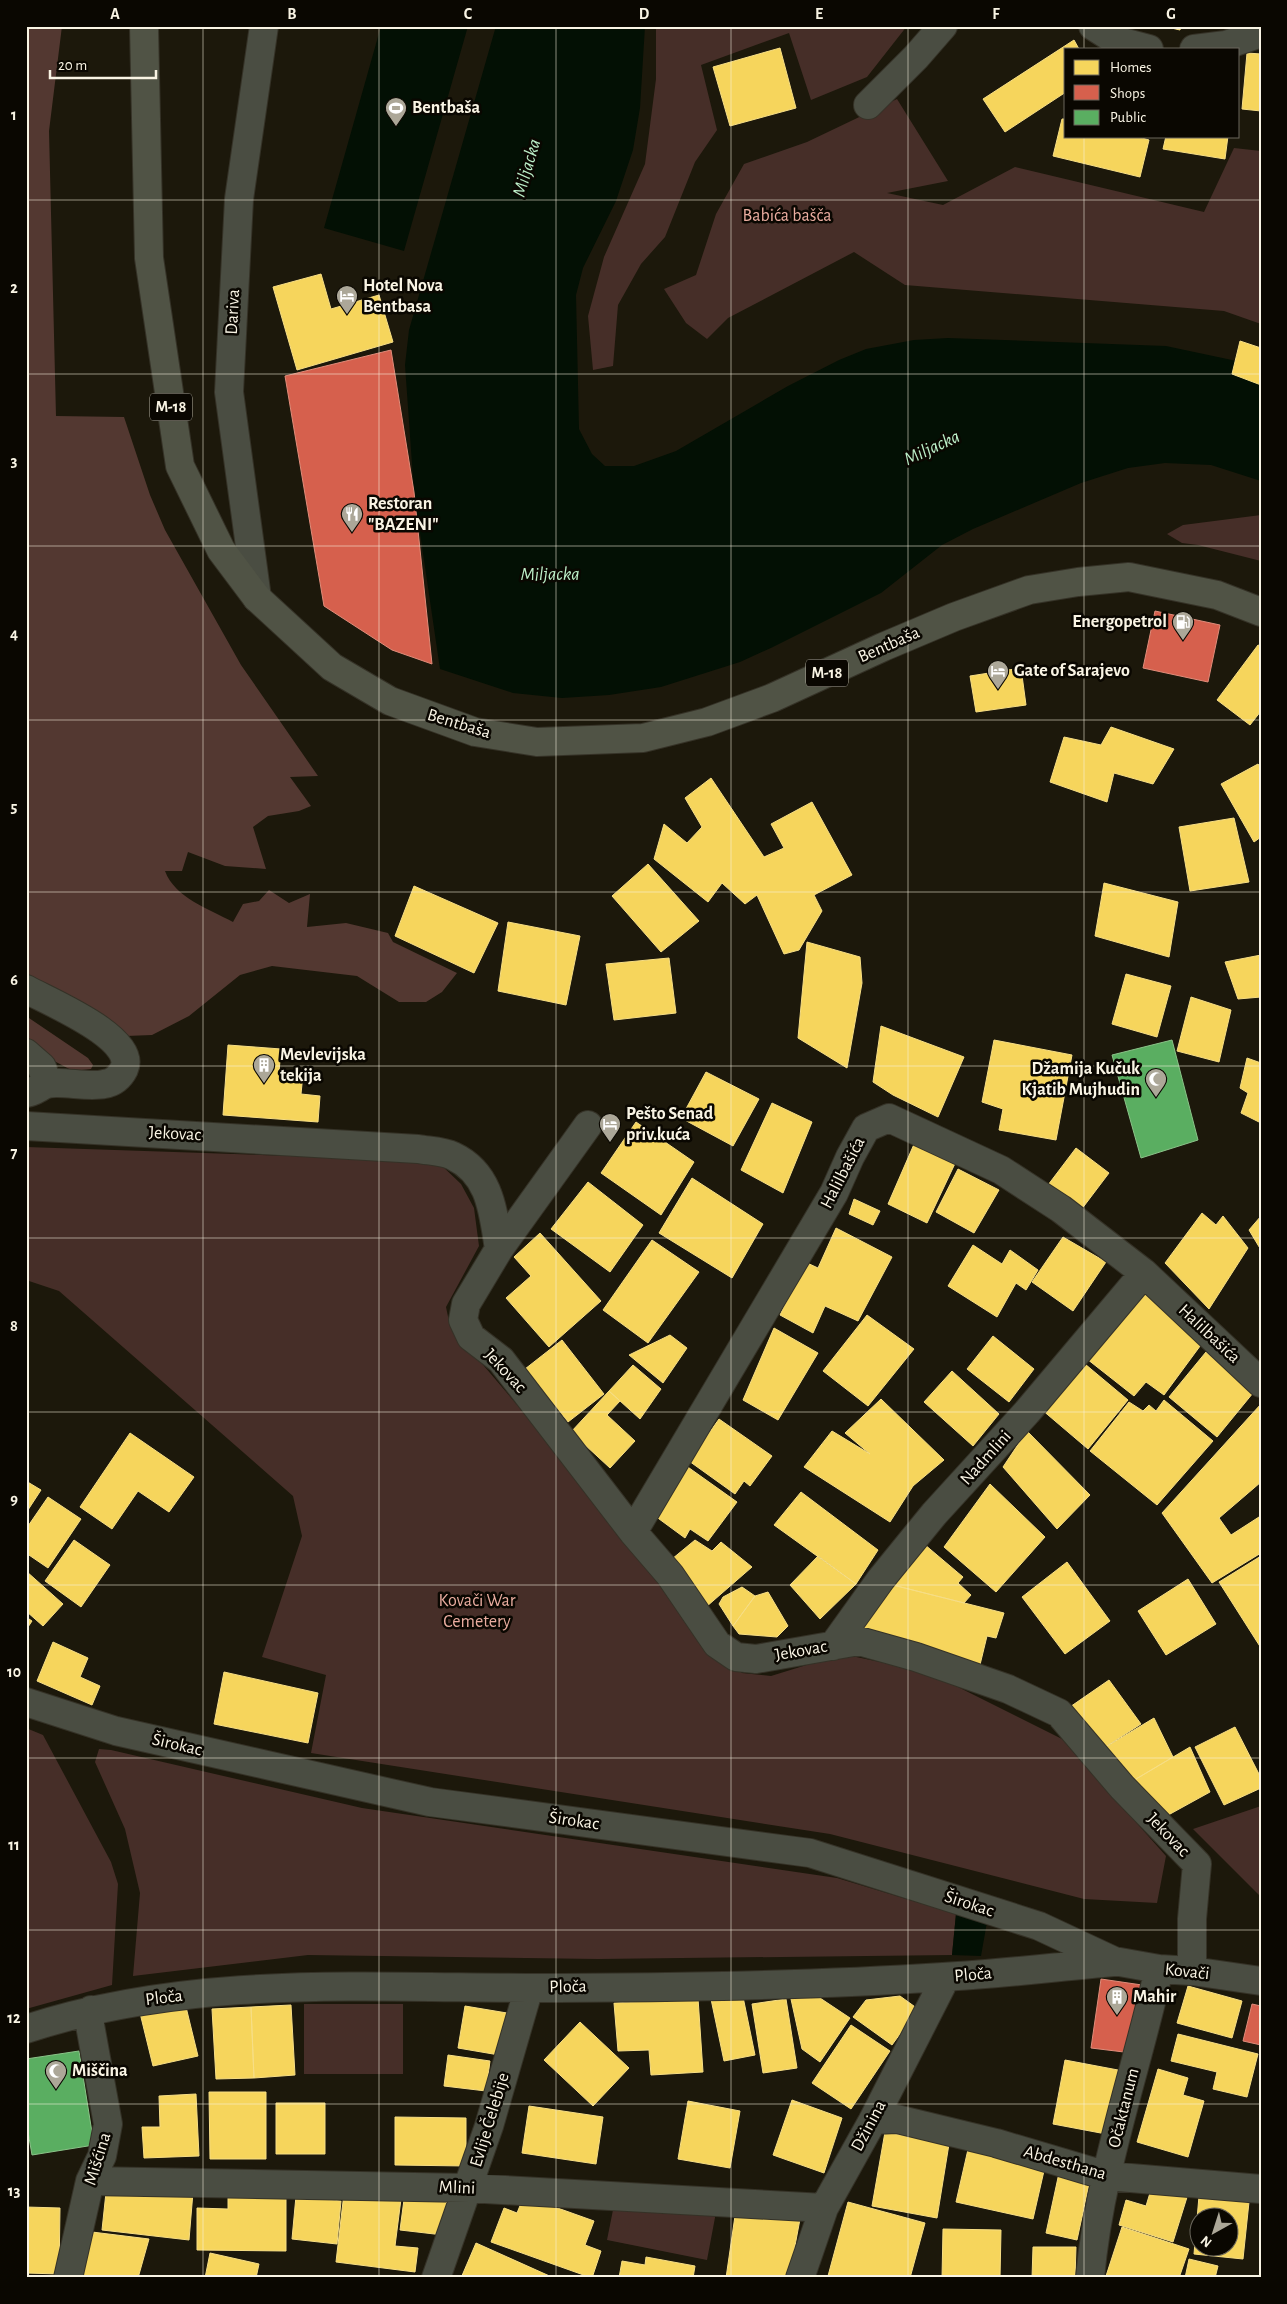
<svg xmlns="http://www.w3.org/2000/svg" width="1287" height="2304" font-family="'Alegreya Sans',sans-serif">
<rect width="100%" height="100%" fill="#1c180b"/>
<path fill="#462e28" d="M656,26H907L867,77L811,100L789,33L701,65L717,130L695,162L665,237L641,264L618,305L613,366L593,370L588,316L604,257L645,164L656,79Z
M897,99L948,181L887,193L943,205L1015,167L1204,212L1234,148L1261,151V324L1224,311L905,285L854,252L728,318L707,339L686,323L664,289L696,275L716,214L744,164L807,142Z
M1261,515V561L1198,545L1182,543L1167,534L1183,525Z
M26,1147L437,1161L461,1184L474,1208L479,1246L446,1307L450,1326L656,1568L718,1655L742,1673L771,1676L842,1654L928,1672L1062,1739L1166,1856L1157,1903L1084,1899L830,1834L311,1753L326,1675L262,1657L302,1536L293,1496L59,1291L26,1280Z
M26,1728L43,1735L111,1862L118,1884L112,1985L26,2009Z
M99,1749L111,1750L362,1808L837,1878L956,1914L952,1955L598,1959L308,1955L133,1976L140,1893L125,1829L95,1762Z
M1261,1806V1897L1193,1829Z
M304,2004H403V2074H304Z
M615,2200L717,2207L707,2260L607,2240Z"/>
<path fill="#533831" d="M26,26H62L49,131L56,416L124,417L150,495L165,530L241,665L318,776L290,777L311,806L299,811L268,816L253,827L266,869L225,866L188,852L182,871H165C175,898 209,909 233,922L243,904L259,901L269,890L289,903L310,894L307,927L346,923L388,933L393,942L457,973L442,992L426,1002H399L357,976L272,966L240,975L189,1016L152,1035L126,1036L26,980Z
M26,1016L88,1058L93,1065L91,1069L73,1071L26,1046Z"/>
<path fill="#031004" d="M381,26H468L404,251L324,228Z
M496,26H645L640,108L633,150L616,201L583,268L576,295L579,429L592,454L605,466H634L676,451L788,386L839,360L866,349L914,340L948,338L1166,346L1232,360L1261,370V481L1211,465L1165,463L1128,468L1081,483L973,529L942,545L881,593L773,647L740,662L661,687L609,695L562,698L513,693L440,669L414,492L405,365L409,330Z
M956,1914L987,1922L981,1956L952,1955Z"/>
<path fill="#f6d55c" stroke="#f7de85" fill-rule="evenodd" d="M1163,26H1181L1180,30Z
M1074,40L1079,49H1066V92L1005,132L983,99Z
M780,48L796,108L730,126L713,67Z
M1247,53L1261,54V111L1242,109Z
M1062,119H1066V136H1135L1149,140L1140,177L1053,156Z
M1166,136H1228L1225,159L1163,149Z
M321,274L331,309L379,295L393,342L297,370L273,287Z
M1240,341L1261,348V385L1232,374Z
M1258,645L1261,646V711L1250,725L1217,700Z
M1021,668L1026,705L976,712L970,676Z
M1111,727L1174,749L1153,784L1114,773L1107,802L1050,782L1064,737L1101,745Z
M1258,764L1261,768V837L1254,842L1221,784Z
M711,778L764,857L784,848L771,824L812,802L852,875L814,895L822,911L799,950L784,954L757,895L745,904L722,883L708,902L654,859L664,824L687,843L702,827L685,798Z
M1234,818L1249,882L1190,891L1179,827Z
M648,864L699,921L661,952L612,896Z
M1104,883L1178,902L1169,957L1095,936Z
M414,886L498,923L474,973L395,936Z
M508,922L580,936L566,1005L498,991Z
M807,942L860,957L862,983L847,1068L798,1038Z
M1261,955V997L1238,999L1225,962Z
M669,958L676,1013L614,1020L606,964Z
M1126,974L1171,986L1157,1037L1112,1024Z
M1191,997L1231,1010L1219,1062L1177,1051Z
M881,1026L964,1057L938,1117L893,1095L873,1082Z
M994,1040L1072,1055L1056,1140L999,1130L1003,1109L982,1102Z
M228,1045L281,1049L279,1072L303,1074L301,1094L320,1096L318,1122L223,1115Z
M1247,1058L1261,1063V1123L1241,1113L1248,1093L1240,1088Z
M706,1072L759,1099L733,1146L681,1118Z
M772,1103L812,1122L783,1193L741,1170Z
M636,1122L694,1162L661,1215L601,1173Z
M918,1135L959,1155L927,1223L888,1204Z
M1076,1148L1109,1173L1081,1210L1048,1185Z
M958,1169L999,1190L974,1233L936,1212Z
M692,1178L763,1224L732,1278L659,1233Z
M588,1182L643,1225L610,1272L551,1229Z
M854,1199L880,1211L873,1225L849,1214Z
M1202,1213L1216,1225L1223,1216L1248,1248L1209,1309L1165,1263Z
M1261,1216V1250L1249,1230Z
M836,1228L892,1257L858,1321L825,1306L813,1333L780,1315L805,1262L818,1268Z
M540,1233L601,1301L549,1347L506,1298L531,1276L514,1257Z
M1063,1237L1106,1262L1073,1311L1032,1282Z
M652,1240L699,1272L648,1343L603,1310Z
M973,1245L1002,1264L1010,1250L1038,1270L1026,1290L1016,1283L997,1317L948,1286Z
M1144,1285L1206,1338L1164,1395L1146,1382L1134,1396L1087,1359Z
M867,1315L914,1349L868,1406L823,1371Z
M774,1328L818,1353L778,1420L743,1400Z
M670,1335L687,1348L663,1383L629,1355Z
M993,1336L1034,1369L1009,1402L967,1369Z
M562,1340L604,1394L568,1422L525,1369Z
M1206,1352L1253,1393L1217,1437L1169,1397Z
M1079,1359L1128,1400L1088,1449L1041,1409Z
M633,1365L661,1389L640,1419L609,1391Z
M952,1371L999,1414L973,1446L924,1402Z
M609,1391L620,1401L607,1415L635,1441L610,1468L571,1432Z
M881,1399L944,1460L913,1486L890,1522L804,1467L832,1431L870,1454L845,1433Z
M1164,1400L1213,1441L1157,1505L1090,1451L1129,1402L1143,1411L1149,1405L1156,1411Z
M1261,1404V1482L1219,1518L1231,1535L1259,1517L1261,1553L1212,1583L1162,1513Z
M719,1419L772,1456L750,1486L744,1481L735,1494L689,1461Z
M1027,1431L1090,1495L1057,1529L1003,1467Z
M130,1433L194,1477L169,1512L138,1491L112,1529L80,1507Z
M685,1465L737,1502L708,1541L690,1529L685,1538L651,1513Z
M26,1481L41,1490L26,1513Z
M990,1484L1045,1537L996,1592L944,1547Z
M801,1492L878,1550L856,1584L774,1525Z
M48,1497L81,1519L48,1568L26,1553V1529Z
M74,1540L110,1565L81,1607L45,1581Z
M695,1540L712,1551L721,1542L752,1567L706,1607L672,1559Z
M924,1544L963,1577L958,1583L971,1595L964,1603L889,1584Z
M818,1556L856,1584L820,1619L790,1585Z
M1261,1556V1648L1219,1582Z
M1067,1562L1110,1621L1065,1654L1022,1597Z
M26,1571L63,1604L43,1626L26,1611Z
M1188,1579L1216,1624L1166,1655L1138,1611Z
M889,1584L1004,1613L996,1638L987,1636L978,1673L860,1629Z
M742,1587L755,1596L733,1626L719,1604L723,1597Z
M768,1592L788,1626L777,1637L739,1634L733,1626L755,1596Z
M26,1617L32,1621L26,1630Z
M53,1642L88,1658L80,1677L100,1686L92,1705L37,1681Z
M224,1672L318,1693L308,1743L214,1724Z
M1109,1680L1141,1724L1099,1751L1067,1709Z
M1154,1718L1173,1757L1126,1785L1099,1751Z
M1235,1727L1261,1778V1788L1224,1805L1195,1747Z
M1190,1747L1210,1792L1161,1819L1131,1782Z
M1188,1986L1242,2001L1232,2038L1177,2023Z
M742,1992L755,2055L724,2061L711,1999Z
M814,1994L850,2018L820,2062L802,2049L791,1999Z
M900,1996L918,2009L892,2045L853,2017L866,2000Z
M698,1998L703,2072L651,2075L649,2050L618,2051L614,2003Z
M786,1999L797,2068L763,2073L752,2004Z
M291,2005L295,2075L254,2078L251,2007Z
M465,2006L507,2013L499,2055L458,2048Z
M186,2007L198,2056L153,2066L140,2013Z
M251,2007L254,2078L216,2079L212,2009Z
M580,2022L629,2068L593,2106L544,2060Z
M851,2025L890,2051L851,2109L812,2083Z
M1178,2034L1258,2054L1247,2097L1213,2089L1217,2072L1171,2061Z
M448,2055L490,2061L486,2091L444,2086Z
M1065,2060L1118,2070L1106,2134L1053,2124Z
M1158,2069L1188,2078L1183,2095L1204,2101L1188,2157L1137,2142Z
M209,2092H266V2159H210Z
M196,2094L199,2156L144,2158L142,2127H160L159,2096Z
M792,2100L842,2118L824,2173L773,2155Z
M688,2101L740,2111L730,2168L678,2159Z
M276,2103H325V2154H276Z
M529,2106L603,2117L596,2164L522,2153Z
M395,2117L466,2118V2166L395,2165Z
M885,2132L949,2144L937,2218L872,2206Z
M969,2145L1046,2162L1033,2219L956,2202Z
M1059,2173L1090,2180L1077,2240L1046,2233Z
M107,2183L193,2192L189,2240L102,2230Z
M1153,2183L1188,2194L1173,2242L1119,2225L1126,2200L1146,2206Z
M228,2192L286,2193V2251L197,2250V2208L228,2209Z
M405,2192L447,2197L443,2235L400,2230Z
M344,2193L401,2199L395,2246L418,2248L415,2272L336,2262Z
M296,2196L341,2201L337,2244L292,2239Z
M524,2196L594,2221L585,2245L601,2251L592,2278L491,2242L504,2208L517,2213Z
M1199,2196L1249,2202L1243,2259L1194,2254ZM1200,2216H1230V2246H1200Z
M848,2202L925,2223L910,2278L828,2276Z
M26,2207L60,2208L59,2274L26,2273Z
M735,2216L800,2219L789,2278H726Z
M1122,2227L1189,2249L1179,2278H1112L1106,2276Z
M943,2229L1001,2230L1000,2278H942Z
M92,2232L149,2239L138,2278H79Z
M476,2243L554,2278H461Z
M1033,2247H1076L1075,2278H1032Z
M210,2253L259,2264L256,2278H205Z
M646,2257L695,2266L693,2278H619L622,2261L645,2265Z
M1189,2259L1218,2266L1215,2278H1185Z"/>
<path fill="#d6604d" stroke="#e08c7a" d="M391,350L414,492L432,664L392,650L324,606L285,376Z
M1155,611L1220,625L1208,682L1143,668Z
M1101,1979L1142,1985L1132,2053L1091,2048Z
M1252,2004L1261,2006V2045L1243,2041Z"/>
<path fill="#5aae61" stroke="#8ac388" d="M1172,1040L1198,1140L1141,1158L1112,1055Z
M79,2051L94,2145L32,2155L26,2120V2059Z"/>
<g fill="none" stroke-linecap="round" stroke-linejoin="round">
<g stroke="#353227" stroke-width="30">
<path id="minor" d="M1093,26L1115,40L1149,49
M1194,49L1226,45L1261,33
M868,105L916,57L943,26
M257,598L229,392L239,199L264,26
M26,989C47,1001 138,1038 124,1069C120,1077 113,1083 104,1084C89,1088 60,1080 47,1084C39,1087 35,1092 26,1093
M26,1053L42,1067L47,1084
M588,1125L499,1249L466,1304L463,1320L471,1337L501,1360L633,1532L670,1575L717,1644L736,1657L756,1659L859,1641L916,1657L1008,1689L1059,1713L1122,1787L1197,1864L1192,1919V1971
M26,1126L418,1149C429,1151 443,1151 453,1156C491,1174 493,1212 499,1249
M633,1532L834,1193L850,1157L866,1128L889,1118L1001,1170L1061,1209L1144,1273L1261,1383
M833,1646L881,1579L934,1514L1027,1412L1144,1273
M26,1702L116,1731L430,1802L810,1853L1039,1926L1114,1961L1159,1969L1192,1971L1261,1981
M26,2029C187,1976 359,1987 527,1988C665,1988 805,1986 943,1977C1000,1974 1056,1967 1113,1962
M873,2120L897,2119L996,2143L1107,2176L1261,2189
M90,2181L468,2188L824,2208
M68,2278L90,2181L102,2156L108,2124L90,2025L91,2010
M436,2278L489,2126L526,1998V1988
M800,2278L824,2208L873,2120L946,1977
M1090,2278C1099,2173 1136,2072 1159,1969"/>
</g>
<g stroke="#353227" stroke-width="30">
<path id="major" d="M144,26L149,258L180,466L221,550L257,598L332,667L390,701L475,732L537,742L643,738L707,722L772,698L883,647L954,617L1029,590L1078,582L1129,577L1217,595L1261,612"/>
</g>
<use href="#minor" stroke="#4a4d42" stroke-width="28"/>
<use href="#major" stroke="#505345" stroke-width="28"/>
</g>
<path fill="none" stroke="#f9f4e4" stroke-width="1" stroke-opacity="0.55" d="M203,26V2278M379,26V2278M556,26V2278M731,26V2278M908,26V2278M1084,26V49M1084,136V2278M26,200H1261M26,374H1261M26,546H1261M26,720H1261M26,892H1261M26,1066H1261M26,1238H1261M26,1412H1261M26,1585H1261M26,1758H1261M26,1930H1261M26,2104H1261"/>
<defs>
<g id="stadium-pin" transform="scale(1.125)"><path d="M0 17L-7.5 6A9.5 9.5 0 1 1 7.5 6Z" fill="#aca798" stroke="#0a0701"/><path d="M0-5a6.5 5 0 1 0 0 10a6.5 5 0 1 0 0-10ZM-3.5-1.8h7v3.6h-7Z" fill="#fff"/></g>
<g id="hotel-pin" transform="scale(1.125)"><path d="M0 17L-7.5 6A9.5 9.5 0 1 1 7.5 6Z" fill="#aca798" stroke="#0a0701"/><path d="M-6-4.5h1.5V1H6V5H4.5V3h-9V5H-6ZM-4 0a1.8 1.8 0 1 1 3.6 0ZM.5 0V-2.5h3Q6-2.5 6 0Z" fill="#fff"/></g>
<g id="restaurant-pin" transform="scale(1.125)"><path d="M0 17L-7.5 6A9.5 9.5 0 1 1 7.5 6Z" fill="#aca798" stroke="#0a0701"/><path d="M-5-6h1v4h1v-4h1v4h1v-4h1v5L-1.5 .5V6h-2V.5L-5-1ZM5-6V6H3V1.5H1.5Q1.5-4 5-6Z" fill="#fff"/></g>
<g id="fuel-pin" transform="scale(1.125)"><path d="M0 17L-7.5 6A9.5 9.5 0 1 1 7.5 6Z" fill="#aca798" stroke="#0a0701"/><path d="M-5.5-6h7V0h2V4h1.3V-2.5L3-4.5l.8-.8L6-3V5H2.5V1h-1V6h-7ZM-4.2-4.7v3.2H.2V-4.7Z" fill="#fff"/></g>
<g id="building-pin" transform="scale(1.125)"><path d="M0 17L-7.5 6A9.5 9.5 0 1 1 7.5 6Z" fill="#aca798" stroke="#0a0701"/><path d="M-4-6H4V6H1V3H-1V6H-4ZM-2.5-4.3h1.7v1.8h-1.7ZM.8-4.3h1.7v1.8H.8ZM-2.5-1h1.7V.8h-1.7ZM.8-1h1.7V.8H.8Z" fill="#fff"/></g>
<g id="mosque-pin" transform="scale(1.125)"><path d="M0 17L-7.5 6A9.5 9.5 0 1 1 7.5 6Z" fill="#aca798" stroke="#0a0701"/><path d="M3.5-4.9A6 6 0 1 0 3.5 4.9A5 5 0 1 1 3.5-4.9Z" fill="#fff"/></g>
</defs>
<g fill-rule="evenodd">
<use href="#stadium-pin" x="396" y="108"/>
<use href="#hotel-pin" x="347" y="296"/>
<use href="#restaurant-pin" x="352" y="514"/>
<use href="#fuel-pin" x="1183" y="622"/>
<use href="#hotel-pin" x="998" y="671"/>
<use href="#building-pin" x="264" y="1065"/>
<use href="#mosque-pin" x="1156" y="1079"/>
<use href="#hotel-pin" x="610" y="1124"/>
<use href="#building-pin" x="1117" y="1997"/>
<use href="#mosque-pin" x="56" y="2071"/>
</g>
<g text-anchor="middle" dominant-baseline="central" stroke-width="5" stroke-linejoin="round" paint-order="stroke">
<g fill="#0a0701" stroke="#b1ada0" stroke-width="1">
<rect x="150" y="393.5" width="42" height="27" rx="4"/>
<rect x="806" y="659.5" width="42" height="27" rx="4"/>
</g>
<g font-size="16" font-weight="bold" fill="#f9f4e4">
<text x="171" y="407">M-18</text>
<text x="827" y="673">M-18</text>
</g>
<g font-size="18" font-weight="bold" fill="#f9f4e4" stroke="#0a0701" text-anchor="start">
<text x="412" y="108">Bentbaša</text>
<text x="363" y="286">Hotel Nova<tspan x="363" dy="21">Bentbasa</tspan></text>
<text x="368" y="504">Restoran<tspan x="368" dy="21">"BAZENI"</tspan></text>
<text x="1167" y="622" text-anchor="end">Energopetrol</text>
<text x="1014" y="671">Gate of Sarajevo</text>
<text x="280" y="1055">Mevlevijska<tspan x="280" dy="21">tekija</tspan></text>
<text x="1140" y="1069" text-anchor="end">Džamija Kučuk<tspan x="1140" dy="21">Kjatib Mujhudin</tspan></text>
<text x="626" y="1114">Pešto Senad<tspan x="626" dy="21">priv.kuća</tspan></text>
<text x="1133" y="1997">Mahir</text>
<text x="72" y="2071">Miščina</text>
</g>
<g font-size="18" fill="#eaada0" stroke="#0a0701">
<text x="787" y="216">Babića bašča</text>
<text x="477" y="1601">Kovači War<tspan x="477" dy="21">Cemetery</tspan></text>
</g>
<g font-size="18" fill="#f9f4e4" stroke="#0a0701">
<text transform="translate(233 312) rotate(-87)">Dariva</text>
<text transform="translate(889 645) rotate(-24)">Bentbaša</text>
<text transform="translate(459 724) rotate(17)">Bentbaša</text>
<text transform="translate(175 1134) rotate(3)">Jekovac</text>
<text transform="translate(843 1173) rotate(-63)">Halilbašića</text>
<text transform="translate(1209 1334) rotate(43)">Halilbašića</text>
<text transform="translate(505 1371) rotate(47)">Jekovac</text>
<text transform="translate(986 1458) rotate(-48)">Nadmlini</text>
<text transform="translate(801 1651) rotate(-10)">Jekovac</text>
<text transform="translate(177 1745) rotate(13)">Širokac</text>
<text transform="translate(574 1821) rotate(8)">Širokac</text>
<text transform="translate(1168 1835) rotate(46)">Jekovac</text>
<text transform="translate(969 1904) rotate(18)">Širokac</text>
<text transform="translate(1187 1972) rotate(6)">Kovači</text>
<text transform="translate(973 1975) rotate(-5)">Ploča</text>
<text transform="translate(568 1987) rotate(-1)">Ploča</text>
<text transform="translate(164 1998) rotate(-7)">Ploča</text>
<text transform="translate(1124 2108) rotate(-76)">Očaktanum</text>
<text transform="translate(490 2120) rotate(-73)">Evlije Čelebije</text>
<text transform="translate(869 2126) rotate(-62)">Džinina</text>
<text transform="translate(98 2159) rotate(-73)">Mišćina</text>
<text transform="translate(1065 2163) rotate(16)">Abdesthana</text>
<text transform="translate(457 2188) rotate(2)">Mlini</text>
</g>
<g font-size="19" font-style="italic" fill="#bdf0c9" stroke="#0a0701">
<text transform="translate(527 168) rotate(-74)">Miljacka</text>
<text transform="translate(932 448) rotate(-25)">Miljacka</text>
<text x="550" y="574">Miljacka</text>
</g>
</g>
<rect width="1287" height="2304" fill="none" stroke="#0a0701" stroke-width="55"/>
<rect x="1064" y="48" width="175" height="90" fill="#0a0701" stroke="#6a665c"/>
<rect x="1074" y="60" width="25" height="15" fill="#f6d55c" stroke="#6a665c"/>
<text x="1110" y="72" font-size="15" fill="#f9f4e4">Homes</text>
<rect x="1074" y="85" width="25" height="15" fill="#d6604d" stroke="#6a665c"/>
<text x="1110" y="98" font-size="15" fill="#f9f4e4">Shops</text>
<rect x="1074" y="110" width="25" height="15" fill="#5aae61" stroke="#6a665c"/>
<text x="1110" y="122" font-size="15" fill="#f9f4e4">Public</text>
<g transform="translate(1214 2232) rotate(219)"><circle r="24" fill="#0a0701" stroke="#6a665c"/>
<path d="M0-4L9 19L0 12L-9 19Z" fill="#aca798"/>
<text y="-8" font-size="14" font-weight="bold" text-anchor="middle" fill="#f9f4e4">N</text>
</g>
<path d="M50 70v8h106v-8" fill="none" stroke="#f9f4e4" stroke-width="2.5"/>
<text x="58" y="70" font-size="15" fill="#f9f4e4" stroke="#0a0701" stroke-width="4" paint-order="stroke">20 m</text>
<rect x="28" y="28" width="1232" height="2248" fill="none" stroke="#f9f4e4" stroke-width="2"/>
<g font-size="16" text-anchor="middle" font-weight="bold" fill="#f9f4e4">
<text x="115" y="19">A</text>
<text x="292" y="19">B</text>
<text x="468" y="19">C</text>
<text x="644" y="19">D</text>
<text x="819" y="19">E</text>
<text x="996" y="19">F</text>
<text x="1171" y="19">G</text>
<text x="14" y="120">1</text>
<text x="14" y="293">2</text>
<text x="14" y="466">3</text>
<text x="14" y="639">4</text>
<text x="14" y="812">5</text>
<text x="14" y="985">6</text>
<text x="14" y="1158">7</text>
<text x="14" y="1331">8</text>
<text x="14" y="1504">9</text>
<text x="14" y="1677">10</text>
<text x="14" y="1850">11</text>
<text x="14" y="2023">12</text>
<text x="14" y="2196">13</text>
</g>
</svg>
